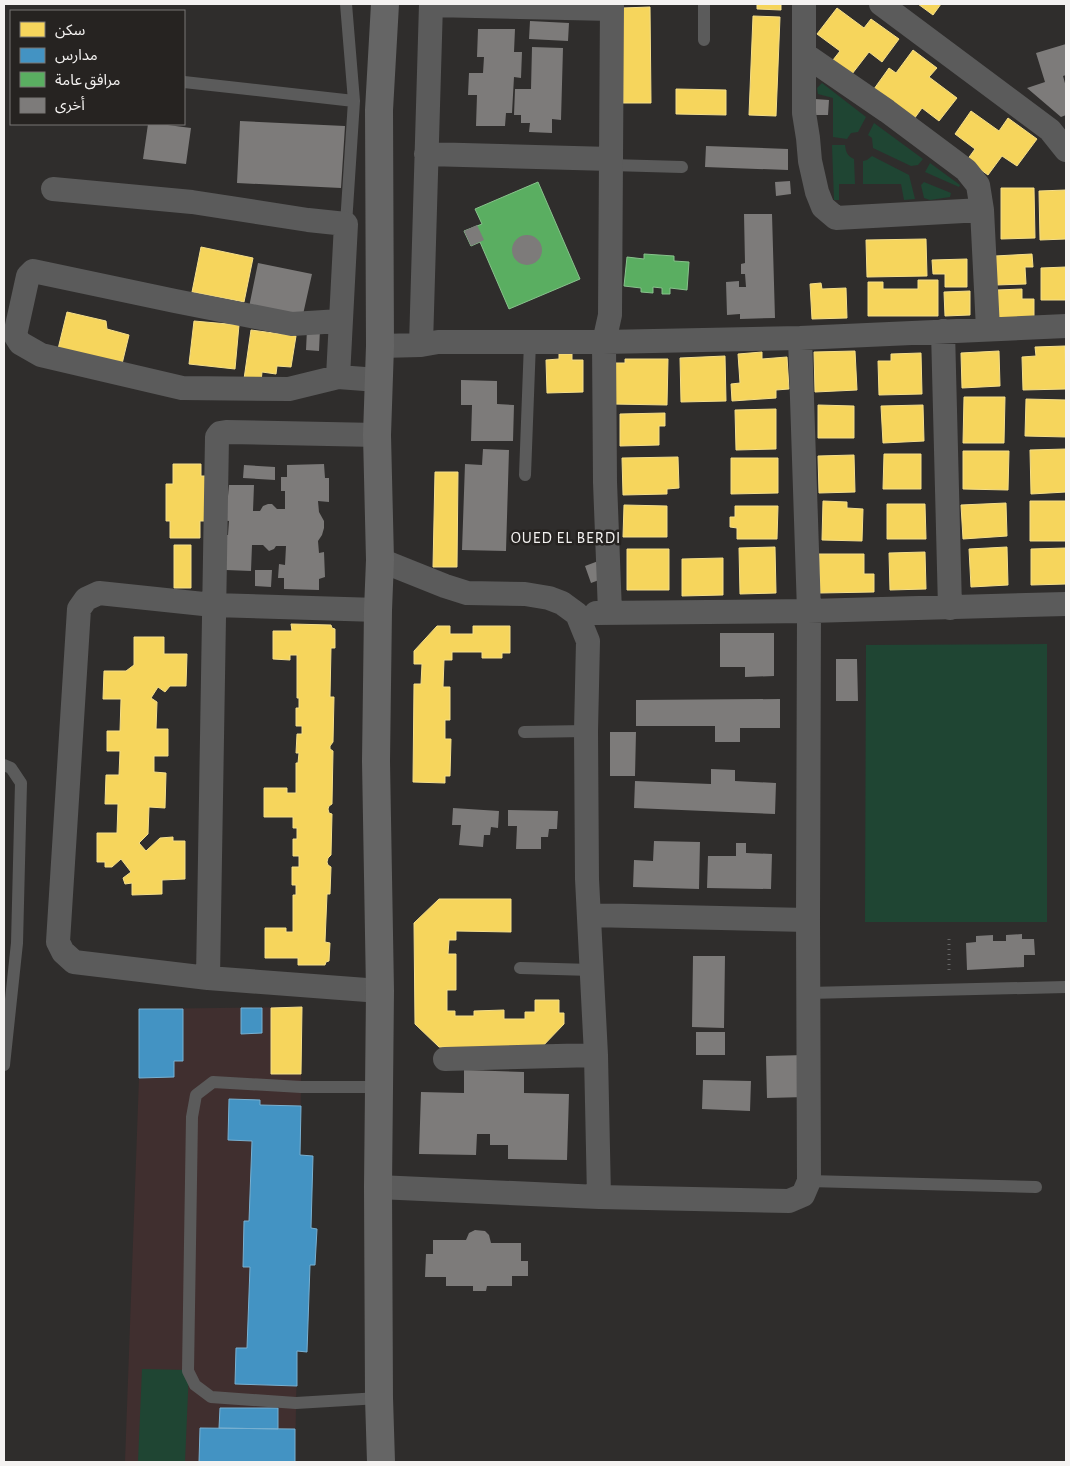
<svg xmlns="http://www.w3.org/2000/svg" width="1070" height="1466" font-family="'Alegreya Sans','Noto Sans Arabic',sans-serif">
<rect width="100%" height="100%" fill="#2f2d2c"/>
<path fill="#402f2f" d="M302,1007L300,1155L313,1156L311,1228L317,1229L315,1265H310L307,1352H297L295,1462H125L139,1078V1009Z"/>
<path fill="#1f4533" d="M822,83L866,117L858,132L851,133L847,139L833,137V98L818,94L817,88Z
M874,123L923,159L918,165L911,166L873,148L872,138L868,135Z
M832,145H845C846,152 847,156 854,159L855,184H839V200H834Z
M872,156L909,175L915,199L904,200L901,184H863V161L867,160Z
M930,163L960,185L959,187L925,172Z
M924,182L951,193L950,197L930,200L924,198L921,185Z
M1047,644V922H865L866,645Z
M142,1369L189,1370L185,1462H138Z"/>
<path fill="#f6d55c" stroke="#f5de89" d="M757,4H781V10L757,9Z
M918,4H941L933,15Z
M650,7L651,103H623L622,8Z
M837,8L864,28L871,19L899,39L882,62L869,52L852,74L833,60L840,51L817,34Z
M753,16L780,17L776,116L749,115Z
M913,50L937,68L929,77L957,98L939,121L922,108L914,119L874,89L889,68L896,73Z
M676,89L726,90V115L676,114Z
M971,111L999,131L1008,118L1037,139L1017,166L1002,156L988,175L967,160L975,149L955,134Z
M1001,188H1034L1035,238L1001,239Z
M1066,190V239L1040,240L1039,191Z
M926,239L927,276L867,277L866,240Z
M201,247L253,258L244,302L192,292Z
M1032,254L1033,267H1025L1026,284L996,285L995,256Z
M967,259V287H945V274H933L932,260Z
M1066,267V300H1041V268Z
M918,280H938V316H868V282H883V289H918Z
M821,283L822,289L846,288L847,318L812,319L810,284Z
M1022,289V299H1034V317L997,318V290Z
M970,291V315L945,316L944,292Z
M67,312L106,321L107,329L129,335L122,364L58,349Z
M194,321L239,325L235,369L189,364Z
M251,330L296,336L291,367L277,366L276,374L262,372L261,382L244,379Z
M1065,346L1066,389L1023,390L1022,357L1036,356L1035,347Z
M855,351L857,390L815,392L814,352Z
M999,351L1000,386L962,388L961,353Z
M762,352V359L787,357L789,389L776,390V398L732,401L731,384L740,383L738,354Z
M921,353L922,394L879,395L878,361H891V354Z
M559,354H572V360H583V392L547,393L546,360L559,359Z
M725,356L726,401L681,402L680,358Z
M625,359H668L667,405L612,404L613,363H625Z
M964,397H1005L1004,443H963Z
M1026,399L1066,400V437L1025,436Z
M818,405L854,406V438H818Z
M923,405L924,441L883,443L881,406Z
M776,409V449L736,450L735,410Z
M665,413V426H659V445L620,446V414Z
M1066,449V492L1031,494L1030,450Z
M963,451H1009L1008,490L963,489Z
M884,454H921V489H883Z
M854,455L855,492L819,493L818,456Z
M678,457L679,488L667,489V494L623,495L622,458Z
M731,458H778V493L731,494Z
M173,464H201V476H208L207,521H200V538H170V521H166V484H173Z
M435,472H458L457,567H433Z
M823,501L847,502V508L863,509L862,541L822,540Z
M1030,501H1066V541H1030Z
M1006,503L1007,536L963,539L961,505Z
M887,504H925L926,539H887Z
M624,505L667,506V537H623Z
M735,506H778L777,539H737V528L730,527V517H735Z
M174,545H191V588H174Z
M775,547L776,593L740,594L739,548Z
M1007,547L1008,585L971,587L969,549Z
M1066,548V584L1031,585V549Z
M627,549H669V590H627Z
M925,552L926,589L890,590L889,553Z
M819,554H864V574H874V592L820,593Z
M723,558V595L682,596V559Z
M291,624L331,625L332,628L335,629V648H331L330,697H334L333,742L330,746V749L333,751L332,804L329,806L328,809L329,813L332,814L331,855L328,858L327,862L328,865L331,867L330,894H327L325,942L330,943L329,961L326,962L325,965H298V958H265V928H286V932H293V895H296V885H292V867H299V856H293V839H297V828H293V817H264V788H287V793H296V763H298L299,753H296L297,734H302V726H296V708H299V698H297V655H290V660L273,659V631H292Z
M437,626H450V634H473V626H510V653H502V658H482V652H452V660H444L443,687H450V720H445V739H451L450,776H445V783L413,782L414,684H421L422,664H414V651Z
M134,637H164V654H187L186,686H170L165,692L158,687L151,698L157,702L156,729H168V756H154V772L166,773L165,808L149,807L148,834L139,843L146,851L160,838L173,837V841H185V879L162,880V894L132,895V883L125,884L123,878L131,872L121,859L112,867H105V862H97V833H117L118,804H105L106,775H119L120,751H107V731H120L121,699H103L104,671H126L134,665Z
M439,899H511V932L456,931V940H449L448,954H456V990H447V1011H455V1016H474V1011L504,1010V1019H525V1012H535V1000H559V1013H564V1024L539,1050L439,1047L415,1024L414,923Z
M302,1007L301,1074H271V1008Z"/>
<path fill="#4393c3" stroke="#78b0d1" d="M241,1008H262V1033L241,1034Z
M139,1009H183V1061H174V1077L139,1078Z
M229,1099L260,1100V1105L301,1106L300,1155L313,1156L311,1228L317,1229L315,1265H310L307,1352L297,1351V1386L235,1384L236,1348H247L250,1267H243L244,1221H249L252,1141L228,1140Z
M220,1408H278V1429L219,1428Z
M200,1428L295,1429V1462H199Z"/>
<path fill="#5aae61" stroke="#88c28c" d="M538,182L580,279L509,309L480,242L471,246L464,231L482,224L475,209Z
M644,254L674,256V261L689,262L687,290L670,288V294H662V288L653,287V293L641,292V288L624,286L627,257L644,259Z"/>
<path fill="#7d7b7a" d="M530,21L569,23L568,41L529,39Z
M478,29H515L514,52H522L521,78L514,77L512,113H506L505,126H476L477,95H468L469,73H483L484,57H477Z
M1066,44V75L1063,76L1066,87V115L1061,117L1027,88L1045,82L1036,53Z
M532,47L563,48L561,120L552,119V133L529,132L530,123H521V115H514L515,89H531Z
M815,99L829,100L828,115H813Z
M240,121L345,126L341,188L237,183Z
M148,124H160L191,128L186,164L143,159Z
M706,146L788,149V170L705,167Z
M790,181L791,194L776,196L775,182Z
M744,214H772L775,318L740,319V314L727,315L726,282L739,281V287H746L745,274H741V264L745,263Z
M477,225L484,240L471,246L464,231Z
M512 250a15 15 0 1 1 30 0a15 15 0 1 1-30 0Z
M258,263L312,274L302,319L249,307Z
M307,329H320L319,351L306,350Z
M461,380L497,381V404L514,405L513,441H471L472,405H461Z
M483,449L509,450L506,551L462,550L465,464L482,465Z
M324,464L325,478H329V502L318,501L319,512L324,521V528L322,535L318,541L319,553L324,552L325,577L319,579V590L284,589V578H278L279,564L285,565L286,546H276L274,549L269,551L263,545H252L251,571L226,570L220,535H228L229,521L220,520L221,496H228L229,485H254L253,511H260L263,506L268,504H272L277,509H285V491H281V477H287V465Z
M244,465L275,467V480L243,478Z
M601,560L607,577L591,583L585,566Z
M255,570H272L271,587L255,586Z
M720,633H774V676L745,677V667H720Z
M836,659H857L858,701H836Z
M780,699V728H740V742H715V726H636V700Z
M610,732H636L635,776H610Z
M711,769L735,770V781L776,783L775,814L634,808L635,781L711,784Z
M453,808L499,811L498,828L491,827L490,835H484L483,847L459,845L461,825H452Z
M508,810L558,811L557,829H549L548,837H541V849H516L517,826H508Z
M654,841L700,842L699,889L633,887L634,860L653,861Z
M736,843H746V853L772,854L771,889L707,888L708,856H736Z
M1022,934V939H1034L1035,955H1024V967L967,970L966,943L976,942V936L993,935V941H1006V935Z
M693,956H725L724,1028L692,1027Z
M696,1032H725V1055H696Z
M805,1055L806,1097L767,1098L766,1056Z
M464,1070L524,1072V1093L569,1094L567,1160L508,1159V1145H490V1134H477L476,1155L419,1154L421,1092L464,1093Z
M703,1080L751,1081L750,1111L702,1109Z
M475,1230L485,1231L489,1235L491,1243H521V1261H528V1276H512V1286H487L486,1291H473V1286H446V1277H425L426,1254H433V1240H466L469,1233Z"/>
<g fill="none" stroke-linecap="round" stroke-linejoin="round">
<path stroke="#656565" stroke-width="3" stroke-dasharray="1 4" stroke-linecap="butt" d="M949,939V974"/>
<path stroke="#5b5b5b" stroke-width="12" d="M704,40V4
M184,82L354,101
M611,165L682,167
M346,224L354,101L346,4
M525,475L530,342
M524,732L586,731
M4,765L11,768L21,783L17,943L4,1065
M520,968L592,970
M808,993L1066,987
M809,1181L1036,1187
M379,1398L296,1403L211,1397L195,1385L188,1371L192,1117L196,1095L213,1082L301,1087H380"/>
<path stroke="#5b5b5b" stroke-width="24" d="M804,4V54L887,111L966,170L978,185L982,210L988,329
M881,4L1050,130L1066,150
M431,5L612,9
M804,54V113L808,138L810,161L817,192L823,207L836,218L982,210
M426,154L611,159
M53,189L192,202L308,220L346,224L338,377L378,380
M943,331L950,608
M421,345L431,4
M380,346L421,345L438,342H604L800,338L1066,326
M338,377L289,389L182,388L41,355L20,343L15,335L28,276L33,271L175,301L292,324L340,321
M377,435L226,432L220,433L217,437L208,978L380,991
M380,560L445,586L467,593L525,594L549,598L562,603L577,614L588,641L586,731L587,879L596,1055L599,1197
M610,612L605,482L604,342L610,315L612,4
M596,613L809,611L1066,604
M589,915L808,920
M208,978L74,962L63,952L58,942L79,609L86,599L99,593L213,605L378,610
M445,1059L596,1055
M378,1187L599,1197L789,1201L803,1195L809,1181L808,920L809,611L800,338"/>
<path stroke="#656565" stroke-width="28" d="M381,1462L379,1398L378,1187L380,991L376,761L378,610L380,560L377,435L380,346L379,110L385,4"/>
</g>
<g text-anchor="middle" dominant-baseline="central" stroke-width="5" stroke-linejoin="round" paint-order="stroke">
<g font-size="16" letter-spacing="1" fill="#f4f2f1" stroke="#262321">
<text x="566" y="538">OUED EL BERDI</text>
</g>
</g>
<rect width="1070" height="1466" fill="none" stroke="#f4f2f1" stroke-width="10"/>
<rect x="10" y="10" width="175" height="115" fill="#262321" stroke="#787674"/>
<rect x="20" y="22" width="25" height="15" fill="#f6d55c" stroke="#787674"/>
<text x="55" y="35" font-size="15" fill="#f4f2f1">سكن</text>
<rect x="20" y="48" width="25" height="15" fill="#4393c3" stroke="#787674"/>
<text x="55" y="60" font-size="15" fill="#f4f2f1">مدارس</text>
<rect x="20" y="72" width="25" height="15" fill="#5aae61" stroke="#787674"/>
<text x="55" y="85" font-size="15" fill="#f4f2f1">مرافق عامة</text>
<rect x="20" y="98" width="25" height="15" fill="#7d7b7a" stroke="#787674"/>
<text x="55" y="110" font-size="15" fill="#f4f2f1">أخرى</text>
</svg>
